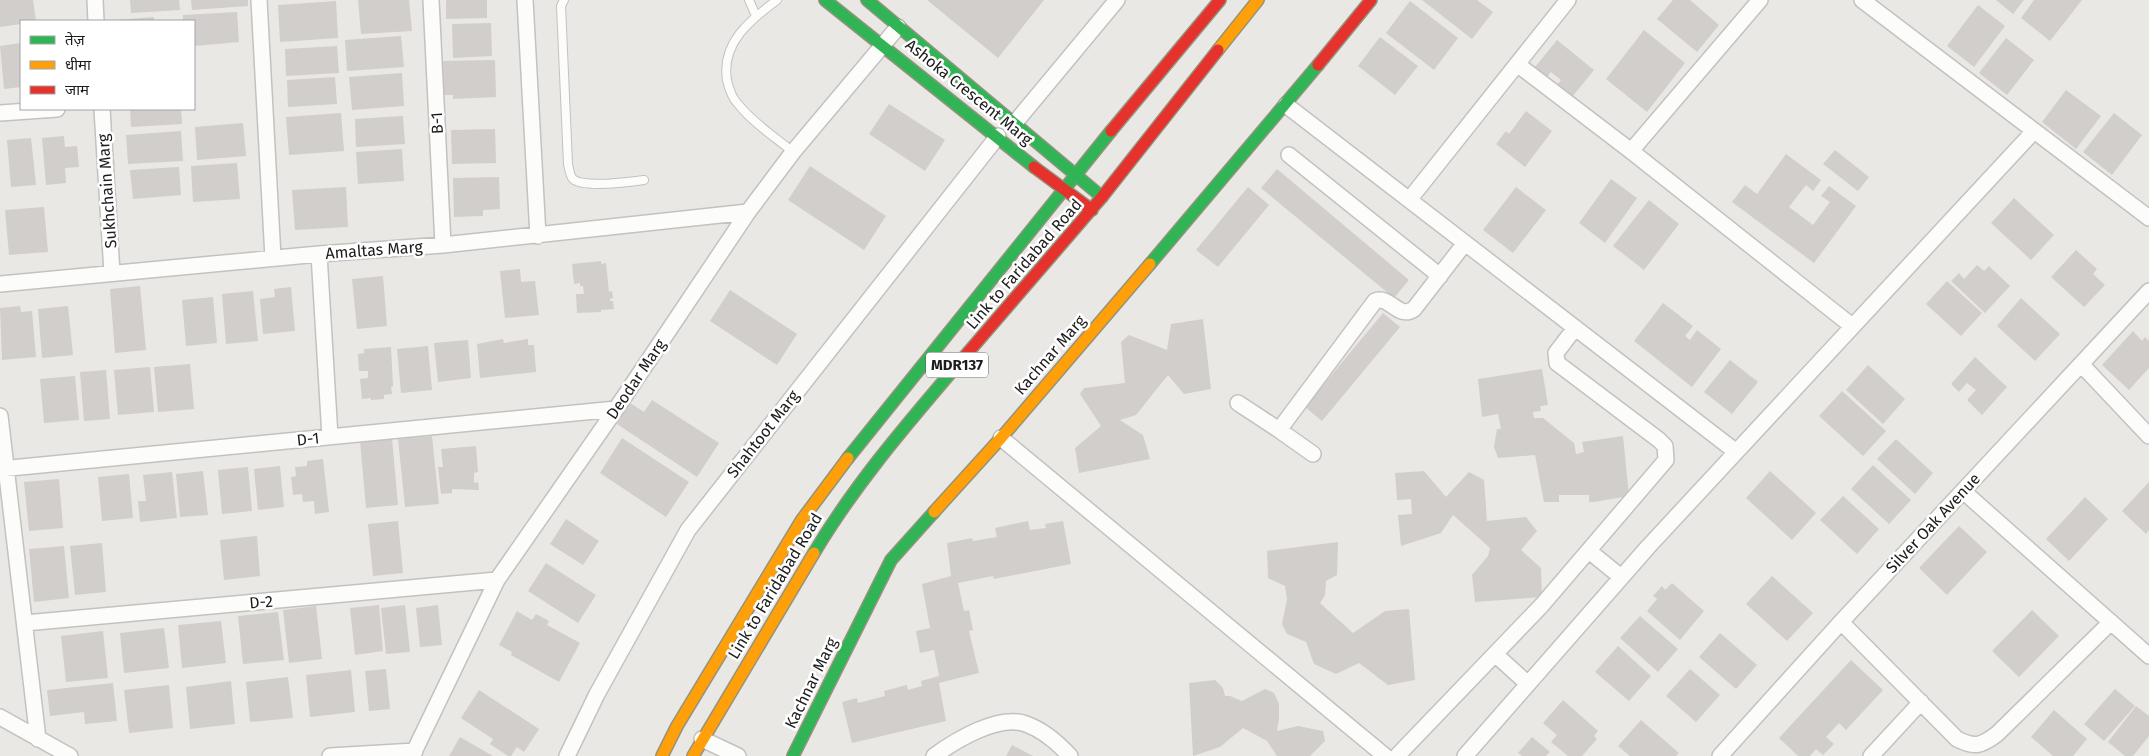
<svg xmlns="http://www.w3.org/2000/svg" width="2149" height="756" font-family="'Fira Sans','Noto Sans Devanagari',sans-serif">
<rect width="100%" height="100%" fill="#eae8e4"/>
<path fill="#d1cecb" d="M0,0H33L36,21H21V24L0,27Z
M130,0H179L180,10L131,13Z
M191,0H248V6L192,10Z
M358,0H409L412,31L361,34Z
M446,0H487V18L446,19Z
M927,0H1044L998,58Z
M1422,0H1477L1493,12L1472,39Z
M1673,0H1690L1719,25L1697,52L1657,19Z
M1996,0H2024L2013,14Z
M2034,0H2082L2050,41L2021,18Z
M336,1L338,38L280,42L278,5Z
M1410,1L1458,38L1434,70L1386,33Z
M1978,5L2005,26L1974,67L1947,46Z
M237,12L239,42L194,46V21H183V15Z
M154,17V21H116V20Z
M491,23L492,56L453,58L452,24Z
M1644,30L1685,63L1647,112L1606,79Z
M401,36L404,67L347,71L345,40Z
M1380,37L1418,66L1395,95L1358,66Z
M2006,38L2034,60L2007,95L1979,73Z
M1557,40L1594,70L1572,97L1557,85L1561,80L1551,72L1547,77L1535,67Z
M21,43V87L4,89L0,46Z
M337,46L339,73L286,76L285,49Z
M495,60L496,97L453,99V95H444L443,61Z
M402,73L404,106L352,110L349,77Z
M335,77L337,104L288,107L287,80Z
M2066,90L2101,116L2076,149L2042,122Z
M889,104L945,140L925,171L869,134Z
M130,109H181L182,124L131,127Z
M1526,111L1552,131L1525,167L1496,144L1506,131L1509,134Z
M341,113L344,151L289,155L286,117Z
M2114,113L2142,135L2112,175L2083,152Z
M403,116L405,144L356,147L355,119Z
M243,123L246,156L197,160L195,127Z
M495,129L496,163L452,164L451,130Z
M181,131L183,161L128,164L126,135Z
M64,136L65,147L77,146L79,167L65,168L66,183L46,185L42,138Z
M31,138L36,185L11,187L7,140Z
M402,149L404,181L358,184L356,152Z
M1835,150L1869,177L1858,191L1823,164Z
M1786,154L1821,180L1813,191L1806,185L1789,207L1813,225L1830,202L1821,196L1829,186L1856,206L1814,263L1732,202L1745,185L1757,194Z
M237,163L240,199L193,202L191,166Z
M810,166L886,216L864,250L788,200Z
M179,167L181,195L133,199L130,170Z
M1277,169L1409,280L1394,298L1261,188Z
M499,177L500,209L483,210V216L454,217L453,178Z
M1611,179L1637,198L1605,243L1579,223Z
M346,187L348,227L295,230L292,190Z
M1248,187L1269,205L1218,267L1196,250Z
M1516,187L1546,210L1513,253L1483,230Z
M2014,198L2054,235L2031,260L1991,223Z
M1649,200L1679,224L1644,270L1613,246Z
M44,207L48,252L9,255L5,210Z
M2076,250L2097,269L2093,274L2105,285L2084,307L2051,277Z
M601,261V264L606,263L609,292L612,291L613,298L610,299V301H613L614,309L601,310V312L577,313L576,294H584L583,286H580V283L574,284L572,264Z
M1977,265L1984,271L1989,266L2010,286L1985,313L1951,281L1959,273L1964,279Z
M520,269L521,282L535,281L539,315L505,318L500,271Z
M383,276L387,326L357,329L352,279Z
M1947,281L1982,313L1961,336L1926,304Z
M140,286L146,350L115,353L110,289Z
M291,287L295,331L263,334L260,299L275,297L274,289Z
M730,290L797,334L777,365L710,321Z
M253,291L258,341L226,344L222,294Z
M213,297L217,343L186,346L182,300Z
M2021,298L2060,334L2035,361L1997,326Z
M1663,303L1693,326L1685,336L1690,340L1697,330L1721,349L1692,387L1634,341Z
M20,306L21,312L32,311L36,357L2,360L0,308Z
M68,306L73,355L42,358L38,309Z
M1383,313L1400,327L1322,421L1305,407Z
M1203,319L1211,389L1184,394L1168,375L1136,415L1120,420L1143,435L1150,459L1079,473L1075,448L1101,426L1080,394L1084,388L1125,383L1121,342L1129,335L1167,350L1171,324Z
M2133,331L2142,341L2145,337L2149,341V368L2129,390L2102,365Z
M503,339L504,343L528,339V345H534L536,372L480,378L477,344Z
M468,340L471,378L438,382L434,343Z
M428,346L432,390L401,393L397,349Z
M391,347L393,386L391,387L392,394L384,395V399L371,400V398L362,399L360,379L368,378V371H359L358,354L364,353V349Z
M1975,357L2007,387L1982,415L1967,400L1976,390L1967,383L1959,392L1951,384Z
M1730,360L1758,382L1732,414L1704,392Z
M190,364L194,409L158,412L154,367Z
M1868,365L1905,399L1883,424L1846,390Z
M150,367L154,412L118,415L114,370Z
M1542,369L1548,405L1540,406L1541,411L1533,412L1534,418H1543L1574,443L1576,454L1584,452L1582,442L1623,436L1629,496L1594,502H1589V495H1559V502H1544L1535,455L1498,458L1494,447L1497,429H1501L1498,414L1482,417L1478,379Z
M106,370L110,419L84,421L80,372Z
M75,376L79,420L44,423L40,379Z
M1842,391L1886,431L1863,456L1819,416Z
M652,400L719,443L697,477L617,424L630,403L644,412Z
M432,436L439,504L405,507L398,439Z
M392,438L398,505L366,508L360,441Z
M622,438L689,482L666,517L600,473Z
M1896,439L1933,473L1915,494L1877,459Z
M476,446L478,472L474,473V483L478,482L479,490L452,489V493L441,494L438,467H443L441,449Z
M323,459L329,512L315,514L314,501L303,502L302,494L293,495L291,477L296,476L295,467L307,466V461Z
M1873,465L1911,500L1889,524L1851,489Z
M280,466L284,507L258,510L254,469Z
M248,467L252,511L222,514L218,470Z
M203,471L208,515L180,517L176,474Z
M1424,471L1446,497L1469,472L1484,480L1487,521L1526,517L1537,531L1521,550L1541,568L1542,597L1475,602L1472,575L1488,556L1490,548L1453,515L1441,533L1401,546L1398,515L1412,514L1411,499L1397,500L1395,473Z
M1770,471L1816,513L1792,540L1746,498Z
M172,472L177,518L140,522L138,501H146L143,475Z
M129,474L133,518L102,521L98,477Z
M59,479L63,528L29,531L24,482Z
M2149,482V530L2146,534L2122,511Z
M1843,496L1879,529L1857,554L1820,520Z
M2085,497L2108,519L2069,561L2046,539Z
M566,519L599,541L583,565L550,544Z
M398,521L403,573L373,576L368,524Z
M1028,521L1030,530L1046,528L1045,524L1063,521L1071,564L994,579L993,576L958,583L964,611L969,610L973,630L969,631L979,673L939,683L946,721L852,743L842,702L857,698L858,703L885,696L884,691L907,685L908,690L922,686L921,681L939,676L934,650L920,653L916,631L930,628L922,584L951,576L947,543L972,538L973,541L997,537L995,528Z
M1959,526L1987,552L1947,595L1919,568Z
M257,536L260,576L224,580L220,540Z
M1338,542L1337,575L1326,581L1325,595L1320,603L1353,633L1385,611L1409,609L1415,680L1388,685L1359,663L1336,674L1314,664L1306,642L1287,634L1282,624L1287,599L1285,586L1268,578L1267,551Z
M102,543L106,592L75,595L70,546Z
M64,546L69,598L34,602L29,549Z
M546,563L596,595L578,623L528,591Z
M1772,576L1813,613L1787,641L1746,604Z
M1672,583L1704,611L1680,640L1647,611L1657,599L1653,596L1662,586L1665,590Z
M379,605L383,651L355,655L350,608Z
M405,605L410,652L386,654L381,608Z
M438,605L442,645L420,647L416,608Z
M316,606L322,659L289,663L283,610Z
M2032,610L2059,636L2019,677L1992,651Z
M517,611L532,620L536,614L549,621L547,625L580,643L559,682L511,655L512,652L499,645Z
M278,612L284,660L243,664L238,616Z
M1640,616L1678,649L1658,672L1620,638Z
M221,621L226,663L182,668L178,625Z
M164,628L169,668L124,673L120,633Z
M103,631L108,678L66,682L61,636Z
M1720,633L1757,665L1736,689L1699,657Z
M1618,646L1651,676L1629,701L1595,672Z
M1851,660L1883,690L1846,730L1839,723L1826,737L1834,744L1823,755L1816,749L1810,756H1798L1779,738Z
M386,669L390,709L369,711L365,671Z
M1690,669L1720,695L1696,722L1666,696Z
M351,670L355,712L310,717L306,675Z
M288,677L293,718L250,722L246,682Z
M1215,680L1223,688L1225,696H1230L1242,701L1265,689L1274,693L1279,704V719L1277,731L1298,726L1323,731L1325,741L1310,756H1277L1267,741L1243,728L1220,747L1193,756L1189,683Z
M231,681L235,724L190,729L186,687Z
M113,683L117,721L85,724L84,712L50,716L47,690Z
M169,685L173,728L129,733L124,690Z
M2115,689L2135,706L2104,741L2084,724Z
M479,690L539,729L524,752L517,747L511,756H508L490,744L493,739L461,718Z
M1563,700L1598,731L1594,736L1597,739L1582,756H1568L1551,742L1557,735L1543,723Z
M2136,706L2149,716V736L2133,756H2125L2108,742Z
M2054,710L2087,739L2073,756H2053L2031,737Z
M1641,720L1679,753L1676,756H1630L1618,746Z
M460,737L493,756H449Z
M1532,737L1550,752L1546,756H1522L1518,753Z
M1012,745L1033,756H1006Z"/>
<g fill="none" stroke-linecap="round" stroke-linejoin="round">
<g stroke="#c3c2c0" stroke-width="10">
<path id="lane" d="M564,0L561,6L568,164C569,169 570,176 573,179C583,188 630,182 644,180
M749,0L756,16
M777,0C750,20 721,43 727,80C729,89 732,98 738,104C753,123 775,137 793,152"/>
</g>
<g stroke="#c3c2c0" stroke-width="18">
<path id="street" d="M95,0L96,21
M259,0L273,258
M431,0L443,245
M525,0L538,236
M1862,0L2149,218
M1517,64L1631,151L1852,326
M1286,105L1735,451
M102,109L112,273
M0,113L57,109
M1014,124L1117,0
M1631,151L1760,0
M1289,155L1440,276
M1409,200L1568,0
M319,254L330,437
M0,284L319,254L443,245L748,212
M2081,364L2149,436
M1238,403L1279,430L1375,301C1390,295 1398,320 1414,309L1465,243
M0,416L38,739
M1279,430L1313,454
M1001,438L1385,756
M0,469L616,409
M1963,491L2149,656
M1589,551L1621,577
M1841,622L1957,739C1975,748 1981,746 1997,734L2111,622
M25,623L497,580
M1496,655L1528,684
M0,717L70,756
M702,739L738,756
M330,756L415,751
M412,756L497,580L616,409L748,212L793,152L898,27
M567,756L597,694L688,530L998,136
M934,756C956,740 999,714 1026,724C1043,730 1058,743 1070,756
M1397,756L1542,605L1666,460L1665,446L1659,440L1557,363L1556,353L1575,328
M1465,756L1648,547L2034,131
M1720,756L1841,622L2149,291
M1871,756L1921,702"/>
</g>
<g stroke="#93937d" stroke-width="14">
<path id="fast" d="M825,0L1034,167
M867,0L1102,197
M1150,264L1318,65
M848,458L1111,131
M814,553C855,484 907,424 959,363
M793,756L891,560L934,512"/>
</g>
<g stroke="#93937d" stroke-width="14">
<path id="slow" d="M1218,50L1258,0
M934,512L1001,438L1150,264
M662,756L677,726L801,521L848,458
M693,756L814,553"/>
</g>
<g stroke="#93937d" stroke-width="14">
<path id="jam" d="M1318,65L1371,0
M1111,131L1220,0
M1034,167L1092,210
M959,363L1102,197L1218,50"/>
</g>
<use href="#lane" stroke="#fcfcfb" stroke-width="8"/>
<use href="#street" stroke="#fcfcfb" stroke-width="15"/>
<use href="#fast" stroke="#30b455" stroke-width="11"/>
<use href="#slow" stroke="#ff9f0a" stroke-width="11"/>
<use href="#jam" stroke="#e5322d" stroke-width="11"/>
</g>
<g text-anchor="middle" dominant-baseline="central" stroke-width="5" stroke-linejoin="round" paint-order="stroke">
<rect fill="#fff" stroke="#606060" stroke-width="1" x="926" y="352.5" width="62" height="25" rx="4"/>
<g font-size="15" font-weight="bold" fill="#1c1c1c">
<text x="957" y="365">MDR137</text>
</g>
<g font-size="16" fill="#1c1c1c" stroke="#fff">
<text transform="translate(969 92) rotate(39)">Ashoka Crescent Marg</text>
<text transform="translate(437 123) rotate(-93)">B-1</text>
<text transform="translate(107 191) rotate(-94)">Sukhchain Marg</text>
<text transform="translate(374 250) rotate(-4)">Amaltas Marg</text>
<text transform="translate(1024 264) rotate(-49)">Link to Faridabad Road</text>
<text transform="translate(1050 355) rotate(-49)">Kachnar Marg</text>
<text transform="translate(636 379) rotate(-56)">Deodar Marg</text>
<text transform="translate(763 434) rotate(-52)">Shahtoot Marg</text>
<text transform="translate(308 439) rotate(-6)">D-1</text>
<text transform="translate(1933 523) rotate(-47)">Silver Oak Avenue</text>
<text transform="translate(775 586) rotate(-59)">Link to Faridabad Road</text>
<text transform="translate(261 602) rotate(-5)">D-2</text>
<text transform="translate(811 683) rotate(-64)">Kachnar Marg</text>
</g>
</g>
<rect x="20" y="20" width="175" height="90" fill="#ffffff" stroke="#a4a4a4"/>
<rect x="30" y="36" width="25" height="8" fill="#30b455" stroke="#a4a4a4"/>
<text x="65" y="45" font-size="15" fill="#1c1c1c">तेज़</text>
<rect x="30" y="61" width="25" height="8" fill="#ff9f0a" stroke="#a4a4a4"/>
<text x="65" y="70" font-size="15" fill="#1c1c1c">धीमा</text>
<rect x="30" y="86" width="25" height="8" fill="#e5322d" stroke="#a4a4a4"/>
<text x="65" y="95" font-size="15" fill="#1c1c1c">जाम</text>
</svg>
